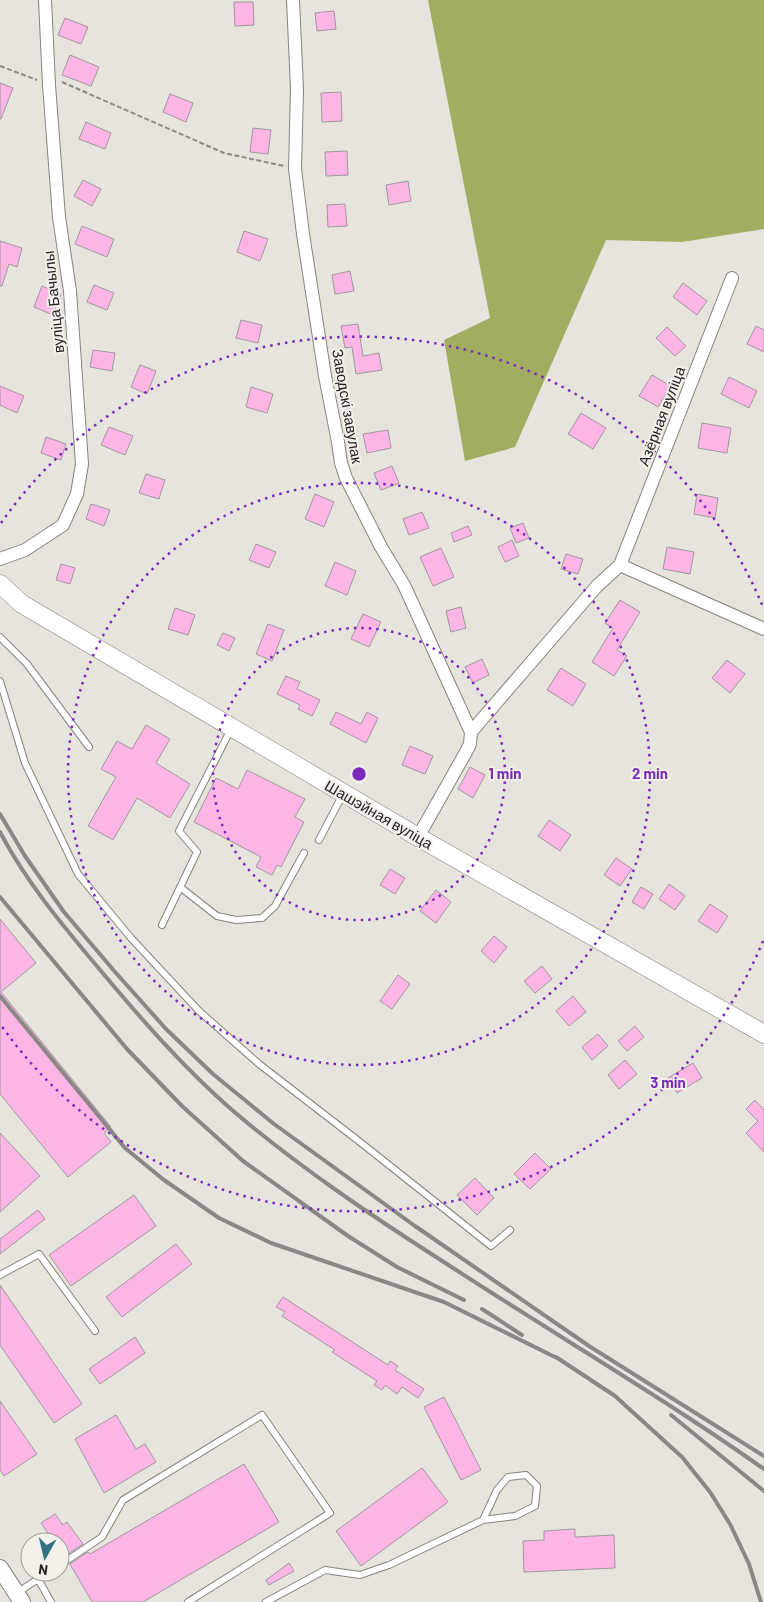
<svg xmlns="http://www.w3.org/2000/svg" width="764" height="1602" font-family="Barlow,sans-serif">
<rect width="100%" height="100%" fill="#e7e3dd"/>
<path fill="#a1ae62" d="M428,0H764V229L682,242L606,240L515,447L465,461L444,340L490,318Z"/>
<path fill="#fcb5e5" stroke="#9e989c" d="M234,2H253L254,25L235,26Z
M334,11L336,29L317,31L315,13Z
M65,18L88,27L81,44L58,35Z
M70,55L99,67L91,86L62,75Z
M0,83L13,88L1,119H0Z
M341,92L342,121L322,122L321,93Z
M170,94L193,103L186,122L163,112Z
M86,122L111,133L105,149L79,139Z
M253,128L271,130L268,154L250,152Z
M347,151L348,175L326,176L325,152Z
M83,180L101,189L92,206L74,196Z
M408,181L411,201L389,205L386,185Z
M345,204L347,226L328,227L327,205Z
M82,226L114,239L107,257L75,244Z
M244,231L268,239L260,261L237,252Z
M0,241L22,248L17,267L9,264L2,286H0Z
M350,271L354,291L335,294L332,275Z
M683,283L707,301L697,315L673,297Z
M94,285L114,293L107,310L87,302Z
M42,286L61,294L53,315L34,307Z
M241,320L262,325L258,343L236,338Z
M358,324L363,356L379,353L382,370L356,374L352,347L345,348L341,326Z
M756,326L764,330V352L747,344Z
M667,327L686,346L675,356L656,338Z
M93,350L115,353L112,371L90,367Z
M140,365L156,371L147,394L131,387Z
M652,375L671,386L658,407L639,396Z
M729,377L757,391L749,408L721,394Z
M0,386L24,396L17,413L0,405Z
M251,387L273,394L267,413L246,407Z
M581,413L606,428L593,449L568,434Z
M702,423L731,428L727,453L698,448Z
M109,427L133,436L125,455L101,445Z
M388,430L391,448L367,453L363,434Z
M46,437L66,444L61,460L41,453Z
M392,466L399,483L381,490L374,473Z
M146,474L165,480L159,499L139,493Z
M315,494L334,502L324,527L305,519Z
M697,494L718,498L715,518L694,514Z
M91,504L110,510L104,526L86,519Z
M422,512L429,528L409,535L403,519Z
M523,523L529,538L516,543L510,528Z
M468,526L472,535L454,542L451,533Z
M512,540L519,556L505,562L498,547Z
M256,544L276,552L269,568L249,560Z
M667,547L694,552L690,574L663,569Z
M441,548L454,577L433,586L420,557Z
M566,554L583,559L578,574L561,569Z
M335,562L356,571L347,595L325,586Z
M61,564L75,568L70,584L56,580Z
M620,600L640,612L617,650L627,656L614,676L592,662L613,628L605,623Z
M461,607L466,628L451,632L446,611Z
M175,608L195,615L188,635L168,629Z
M363,614L381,622L369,647L351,639Z
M268,624L284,630L272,661L256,654Z
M223,633L235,638L229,651L217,645Z
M482,659L489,675L473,683L465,667Z
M727,660L745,674L730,693L712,678Z
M561,668L586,684L573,706L547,690Z
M286,676L300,682L297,689L320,700L312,716L298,709L300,705L277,694Z
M336,712L361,724L367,712L378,718L366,743L330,724Z
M146,725L170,739L156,763L190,784L170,818L137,798L113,840L88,826L116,777L101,769L117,741L132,749Z
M410,746L433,756L425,774L402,765Z
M470,767L485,775L473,798L458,789Z
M247,770L305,799L295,817L304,822L281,867L277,865L272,875L256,867L261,857L194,822L216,778L238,789Z
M549,820L571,835L560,851L538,836Z
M616,858L632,869L620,886L604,875Z
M390,869L405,878L395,894L380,885Z
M669,884L685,896L675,910L659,899Z
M641,887L653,894L644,909L632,902Z
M436,890L451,902L436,923L420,911Z
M710,904L728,916L717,933L698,921Z
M0,919L36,963L1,992L111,1127L104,1133L111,1142L68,1177L0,1094Z
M494,936L507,947L494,963L481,951Z
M542,966L552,979L535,993L524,981Z
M398,975L410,984L392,1009L380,1001Z
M573,996L586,1012L569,1026L556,1011Z
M635,1026L644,1037L627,1051L618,1041Z
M598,1034L608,1046L592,1060L582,1047Z
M625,1060L637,1074L619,1089L608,1075Z
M693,1063L702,1078L677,1093L668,1078Z
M755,1100L764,1110V1152L746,1133L758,1121L746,1109Z
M0,1133L40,1176L0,1212Z
M535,1153L551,1169L530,1189L514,1174Z
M475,1178L494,1198L477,1215L457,1195Z
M134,1195L156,1226L71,1286L49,1255Z
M38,1210L45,1219L0,1254V1239Z
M176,1244L192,1264L122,1317L106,1297Z
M0,1285L82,1404L54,1423L0,1345Z
M283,1297L388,1365L390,1361L398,1366L395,1370L424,1389L418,1398L402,1387L397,1394L385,1385L382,1390L374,1385L377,1381L332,1352L335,1350L282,1316L285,1312L276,1307Z
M135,1337L145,1353L100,1384L89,1369Z
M444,1397L481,1470L461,1480L424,1407Z
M0,1401L37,1454L4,1476L0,1470Z
M116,1415L136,1449L145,1444L156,1462L104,1493L75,1439Z
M244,1464L279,1522L143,1602H92L70,1564L88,1552L90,1554Z
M422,1468L448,1502L361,1566L336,1531Z
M55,1514L63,1525L67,1522L83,1544L65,1556L60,1547V1542H54L41,1523Z
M575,1529V1537L614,1535L615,1568L524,1572L523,1541L544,1540V1531Z
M289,1563L294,1571L269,1585L266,1580Z"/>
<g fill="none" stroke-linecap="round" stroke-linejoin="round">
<g stroke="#87837e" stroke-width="8">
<path id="service" d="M0,637L27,664L89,747
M0,681L25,763L78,874L131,938L199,1011L259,1064L360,1142L491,1246L510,1230
M319,840L343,794
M180,887L217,916L236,920L262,918L275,906L304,853
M162,925L197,852L179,831L231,729
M0,1275L39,1254L95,1331
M60,1565L102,1537L123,1500L262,1415L330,1513L188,1602
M38,1579L49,1572
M17,1593L38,1579L51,1602
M266,1602L325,1570L360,1575L389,1565L483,1520L515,1516L535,1506L537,1486L526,1475L508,1477L497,1490L483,1520"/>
</g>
<g stroke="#87837e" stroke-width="14">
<path id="minor" d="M293,0L297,89L295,169L303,234L325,376L338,442L341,463L346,478L381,547L404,585L471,732L470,744L466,752L418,837
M0,559L25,550L63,525L77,494L82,464L70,291L59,217L49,85L45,0
M620,565L732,278
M471,732L597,586L620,565L764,629"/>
</g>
<g stroke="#87837e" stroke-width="18">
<path id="tertiary" d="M0,1568L22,1602"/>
</g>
<g stroke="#87837e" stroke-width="19">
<path id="secondary" d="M0,584L22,604L418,837L764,1034"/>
</g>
<path stroke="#8d8b87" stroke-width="2" stroke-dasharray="5 2.5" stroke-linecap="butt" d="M0,66L37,80
M62,82L224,153L284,166"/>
<use href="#service" stroke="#fff" stroke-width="6"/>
<use href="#minor" stroke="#fff" stroke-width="12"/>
<use href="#tertiary" stroke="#fff" stroke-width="16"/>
<use href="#secondary" stroke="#fff" stroke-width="18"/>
<path stroke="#8a8884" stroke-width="4" d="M0,814L25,856L64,912L116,973L166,1029L213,1074L274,1124L415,1226L589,1346L764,1456
M0,832C26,882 64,927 101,971C142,1020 184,1068 232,1110C300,1168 375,1218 450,1266C554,1334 662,1397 764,1469
M0,897L127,1049L182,1106L243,1161L348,1236L397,1267L464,1300
M0,996L125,1148L164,1180L219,1218L271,1243L444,1302L561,1360
M482,1309L522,1335
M556,1357L615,1396L682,1457L710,1492L730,1524L749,1564L761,1602
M671,1415L764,1491"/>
</g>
<g fill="none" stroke="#7b2cbf" stroke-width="2.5" stroke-dasharray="2.5 5">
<circle cx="359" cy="774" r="146"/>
<circle cx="359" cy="774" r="291"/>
<path d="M763 941A437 437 0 0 1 1 1025M1 523A437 437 0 0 1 763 607"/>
</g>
<g text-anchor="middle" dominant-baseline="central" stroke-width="4" stroke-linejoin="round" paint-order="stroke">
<g font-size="15" fill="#242321" stroke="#f4f0ea">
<text transform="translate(53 302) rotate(-96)">вуліца Бачылы</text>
<text transform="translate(348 406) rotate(80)">Заводскі завулак</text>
<text transform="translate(661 416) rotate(-69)">Азёрная вуліца</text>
<text transform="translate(379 814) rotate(30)">Шашэйная вуліца</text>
</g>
</g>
<circle cx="359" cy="774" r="8" fill="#7b2cbf" stroke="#f4f0ea" stroke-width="2.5"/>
<g font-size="15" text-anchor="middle" font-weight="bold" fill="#7b2cbf" stroke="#f4f0ea" stroke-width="4" stroke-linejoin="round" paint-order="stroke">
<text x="505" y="779">1 min</text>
<text x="650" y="779">2 min</text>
<text x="668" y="1088">3 min</text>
</g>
<g transform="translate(45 1557) rotate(188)"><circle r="24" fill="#f4f0ea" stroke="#a19e9a"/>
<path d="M0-4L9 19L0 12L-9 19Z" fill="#317385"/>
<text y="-8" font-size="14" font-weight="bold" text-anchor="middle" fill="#242321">N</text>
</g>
</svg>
